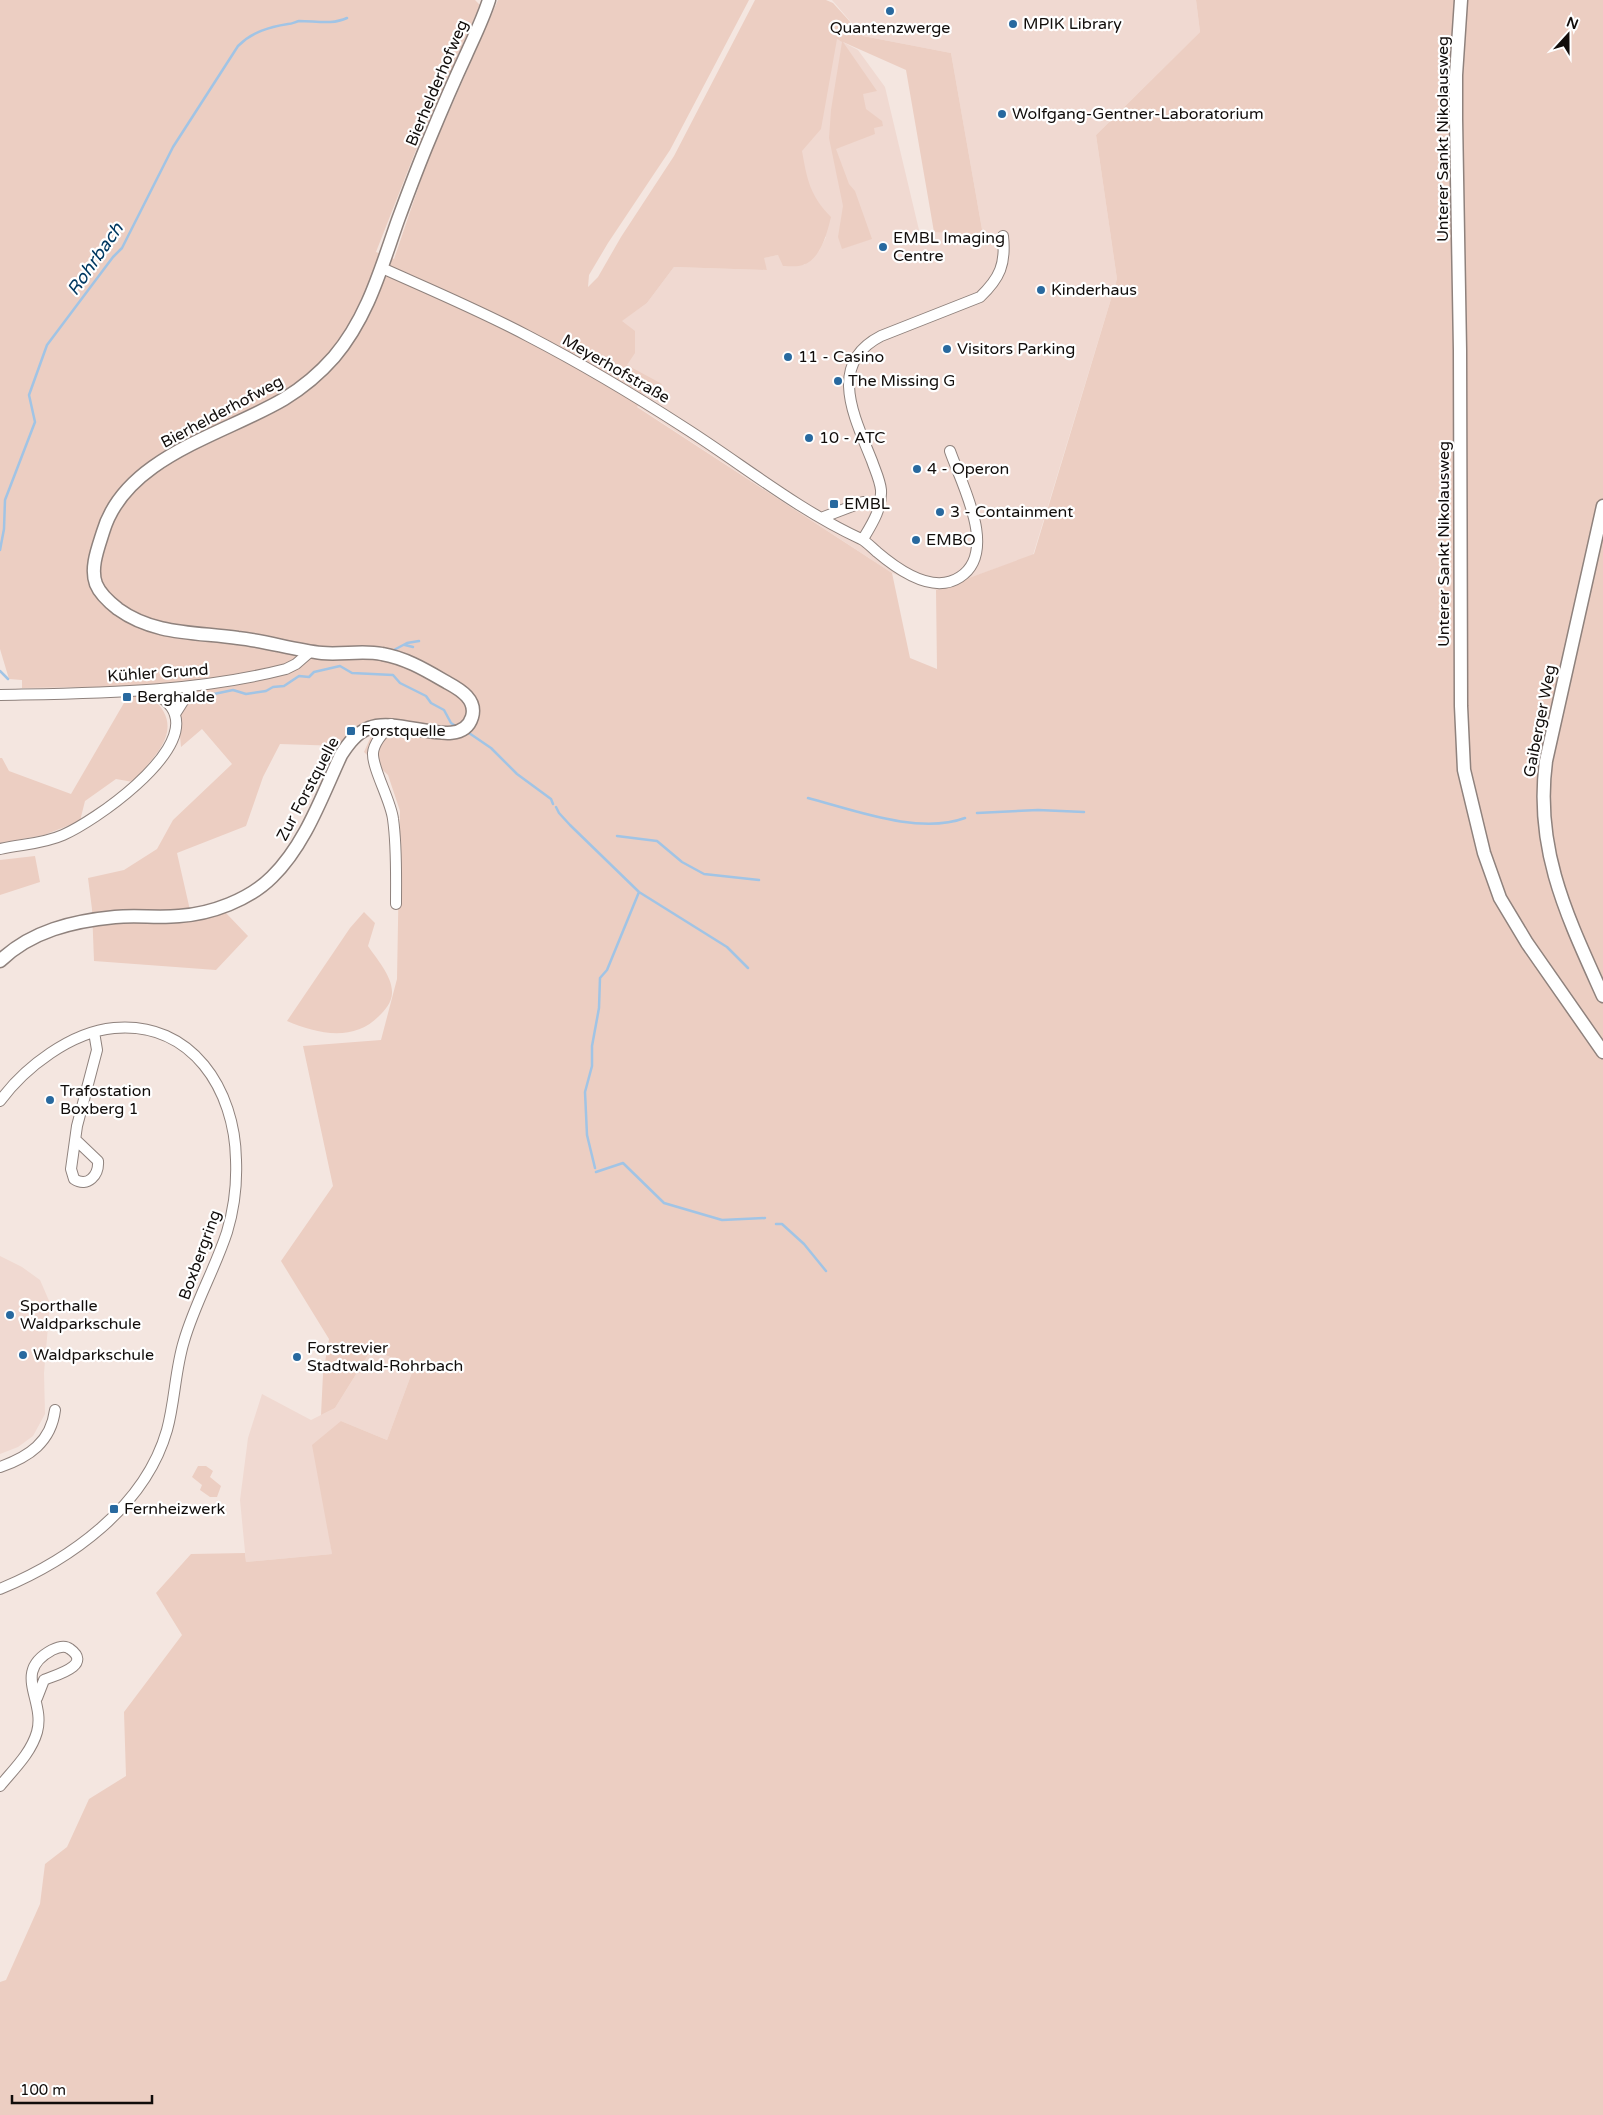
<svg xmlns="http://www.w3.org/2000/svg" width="1603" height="2115" font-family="'Varela Round',sans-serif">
<rect width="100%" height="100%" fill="#f4e6e0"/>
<path fill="#f0d9d1" d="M832,0H1196L1200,32L1096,135L1117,279L1033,555L936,590L892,573L637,406L646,394L627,365L621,321L647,303L674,267L767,270L763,258L778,255L804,265L819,251L826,237L737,185L837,39L858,50L885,87L919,230L983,235L951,53L863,36Z
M0,1256L22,1267L40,1280L50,1303L44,1373L45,1414L33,1436L18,1447L0,1454Z
M376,1351L414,1367L387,1440L341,1421L328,1528L332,1554L246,1562L240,1500L248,1438L262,1394L311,1420L335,1408L368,1355Z"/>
<path fill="#eccec2" d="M0,0H475L480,5L416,150L376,252L394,259L427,162L498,0H749L670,150L608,243L589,275L588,287L598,277L621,237L674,156L755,0H826L833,3L863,36L951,53L983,235L934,232L906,70L843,42L877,91L863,94L866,109L882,121L883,126L874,128L875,134L836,149L849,184L855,191L872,239L842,249L838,237L843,206L829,138L831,110L842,42L837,39L821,129L802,151C807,179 810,196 831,217C827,233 821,259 803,265C798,267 789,266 783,266L778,255L764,258L767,270L674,267L647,303L622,321L635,331V353L627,365L662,384L656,394H646L637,407L892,573L910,658L937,669L936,590L1034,554L1117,279L1096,135L1200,32L1196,0H1603V2115H0V1982L6,1980L40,1904L45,1864L67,1847L89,1799L126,1776L124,1712L182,1635L156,1593L191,1554L245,1553L246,1562L332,1554L312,1445L341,1421L387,1440L414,1367L376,1351L368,1355L335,1408L321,1415L323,1374L329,1339L281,1261L333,1186L303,1046L381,1040L397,979L400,811L388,775L364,752L372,734L340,746L280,744L263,777L246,826L177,853L192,919L226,913L248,936L216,970L94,961L92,909L88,878L124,870L157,849L173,820L232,764L202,729L181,747L178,714L193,690L172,686L22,688V680L9,679L0,649Z
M128,696H150C188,728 156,754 133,782L116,779L85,801L80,821L44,835L0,843V758H2L9,771L71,794Z
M35,856L40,882L0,895V860Z
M364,912L375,923L368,946C376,958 393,977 392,993C392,1002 385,1010 379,1016C354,1042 317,1034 287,1021L350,928Z
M198,1466H206L213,1471L210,1477L221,1486L217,1497H210L200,1490L202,1485L192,1477Z"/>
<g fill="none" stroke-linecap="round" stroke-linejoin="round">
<path stroke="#a1c4e5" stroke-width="2.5" d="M0,550L4,529L5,500L35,422L29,395L47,345L113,257L122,248L173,147L238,46C252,32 269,27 288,24C292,24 295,22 299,21C316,21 332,25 347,18
M405,645L413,647
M392,651L407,643L419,641
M0,671L8,679
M214,694L233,690L246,694L266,691L273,687L284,686L299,676L309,677L314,672L340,666L352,673L393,675L400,683L426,696L431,703L444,710L451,723L457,727
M469,733L491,748L517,774L551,799L553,804
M808,798C854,810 919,835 965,818
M556,807L559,813L570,825L639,892L727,947L748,968
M977,813L1038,810L1084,812
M617,836L657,841L682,862L704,874L759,880
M595,1168L587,1135L585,1092L592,1066V1046L599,1008L600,978L607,970L639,892
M596,1172L623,1163L664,1203L722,1220L765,1218
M776,1224H782L804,1244L826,1271"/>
<g stroke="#8f827d" stroke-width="12">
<path id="minor" d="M382,268C431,290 481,311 528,336C582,364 634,395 685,428C743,465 798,510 861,539C867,542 872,548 877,552C897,569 933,595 960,577C999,552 961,483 950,451
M821,518L863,502L880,505
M863,539C872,524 882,509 881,490C880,480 875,470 872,461C855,418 826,364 881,336L980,297C1000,278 1006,264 1003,236
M0,695C96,693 192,693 286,669L296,664L311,651
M175,714L192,687
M391,724C384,732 374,742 373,753C372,768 391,801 393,819C397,847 396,876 396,904
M0,849C22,844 43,844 63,835C95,821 188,756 175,715C172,704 161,697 151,691
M0,1101C25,1067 71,1032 114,1028C192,1021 235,1090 236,1160C237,1184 234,1209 227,1232C215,1269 195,1303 184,1341C175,1370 175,1401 167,1430C145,1507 70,1560 0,1589
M76,1140L98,1161C99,1175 88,1188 74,1179L71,1169L77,1126L97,1050L94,1032
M0,1467C29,1457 51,1442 55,1410
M0,1786C14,1769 31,1753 37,1732C46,1700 11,1672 52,1650C58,1647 65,1645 70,1649C94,1666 52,1676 44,1680L37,1698"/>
</g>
<g stroke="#8f827d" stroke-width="15">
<path id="tertiary" d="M1461,0L1456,75V119L1460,350L1461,706L1464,770L1484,853L1500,898L1527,943L1603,1052
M1603,506L1546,761C1534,850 1568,918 1603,996
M0,961C31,931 73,921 115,917C136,915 158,918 179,916C211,914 249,900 272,877C305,845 322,796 341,755C348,744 356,733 369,728C400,715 461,753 472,717C477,700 461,690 448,683C427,671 406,658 382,654C362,650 342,655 322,653C294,650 266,641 238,638C195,632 154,635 118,609C109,602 100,594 96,584C90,568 98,548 103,532C125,457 223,435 284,399C302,388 320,373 334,357C368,317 381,268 398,220C408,193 418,166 429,140C441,111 453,83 466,55C474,37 483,19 489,0"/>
</g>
<use href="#minor" stroke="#fff" stroke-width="10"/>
<use href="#tertiary" stroke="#fff" stroke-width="12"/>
</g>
<g fill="#28699f" stroke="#fff" stroke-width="2">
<circle cx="890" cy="11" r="5"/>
<circle cx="1013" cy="24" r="5"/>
<circle cx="1002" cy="114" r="5"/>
<circle cx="883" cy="247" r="5"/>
<circle cx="1041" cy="290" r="5"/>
<circle cx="947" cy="349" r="5"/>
<circle cx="788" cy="357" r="5"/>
<circle cx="838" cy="381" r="5"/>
<circle cx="809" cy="438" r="5"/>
<circle cx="917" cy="469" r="5"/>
<rect x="829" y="499" width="10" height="10" rx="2.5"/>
<circle cx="940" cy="512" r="5"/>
<circle cx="916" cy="540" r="5"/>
<rect x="122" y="692" width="10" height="10" rx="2.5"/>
<rect x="346" y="726" width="10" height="10" rx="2.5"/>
<circle cx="50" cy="1100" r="5"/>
<circle cx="10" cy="1315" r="5"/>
<circle cx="23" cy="1355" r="5"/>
<circle cx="297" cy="1357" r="5"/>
<rect x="109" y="1504" width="10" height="10" rx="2.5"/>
</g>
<g text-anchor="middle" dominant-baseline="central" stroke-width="4.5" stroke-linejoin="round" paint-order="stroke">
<g font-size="16" fill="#110d0b" stroke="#fff" text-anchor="start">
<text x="1023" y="24">MPIK Library</text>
<text x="890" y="28" text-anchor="middle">Quantenzwerge</text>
<text x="1012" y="114">Wolfgang-Gentner-Laboratorium</text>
<text x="893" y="238">EMBL Imaging<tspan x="893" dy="18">Centre</tspan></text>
<text x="1051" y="290">Kinderhaus</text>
<text x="957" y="349">Visitors Parking</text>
<text x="798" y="357">11 - Casino</text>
<text x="848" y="381">The Missing G</text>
<text x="819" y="438">10 - ATC</text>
<text x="927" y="469">4 - Operon</text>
<text x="844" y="504">EMBL</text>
<text x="950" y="512">3 - Containment</text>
<text x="926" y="540">EMBO</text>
<text x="137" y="697">Berghalde</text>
<text x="361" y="731">Forstquelle</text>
<text x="60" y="1091">Trafostation<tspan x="60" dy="18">Boxberg 1</tspan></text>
<text x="20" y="1306">Sporthalle<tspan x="20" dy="18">Waldparkschule</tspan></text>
<text x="307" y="1348">Forstrevier<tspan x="307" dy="18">Stadtwald-Rohrbach</tspan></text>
<text x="33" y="1355">Waldparkschule</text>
<text x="124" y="1509">Fernheizwerk</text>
</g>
<g font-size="16" fill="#110d0b" stroke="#fff">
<text transform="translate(437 83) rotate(-67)">Bierhelderhofweg</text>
<text transform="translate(1443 139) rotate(-90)">Unterer Sankt Nikolausweg</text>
<text transform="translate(616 369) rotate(30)">Meyerhofstraße</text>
<text transform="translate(222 412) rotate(-28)">Bierhelderhofweg</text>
<text transform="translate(1444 544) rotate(-90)">Unterer Sankt Nikolausweg</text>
<text transform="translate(158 673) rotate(-4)">Kühler Grund</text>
<text transform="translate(1540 721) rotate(-79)">Gaiberger Weg</text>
<text transform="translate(308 789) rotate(-62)">Zur Forstquelle</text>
<text transform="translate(200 1255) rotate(-70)">Boxbergring</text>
</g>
<g font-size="18" font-style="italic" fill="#003861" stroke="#fff">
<text transform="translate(95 259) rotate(-55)">Rohrbach</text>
</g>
</g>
<g transform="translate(1568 35) rotate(21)" stroke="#ffffff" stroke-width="4" paint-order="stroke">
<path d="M0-4L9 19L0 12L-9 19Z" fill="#110d0b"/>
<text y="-8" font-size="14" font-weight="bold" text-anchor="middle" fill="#110d0b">N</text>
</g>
<path d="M12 2095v8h140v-8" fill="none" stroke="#110d0b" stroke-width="2.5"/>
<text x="20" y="2095" font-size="15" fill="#110d0b" stroke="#ffffff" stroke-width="4" paint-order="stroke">100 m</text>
</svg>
